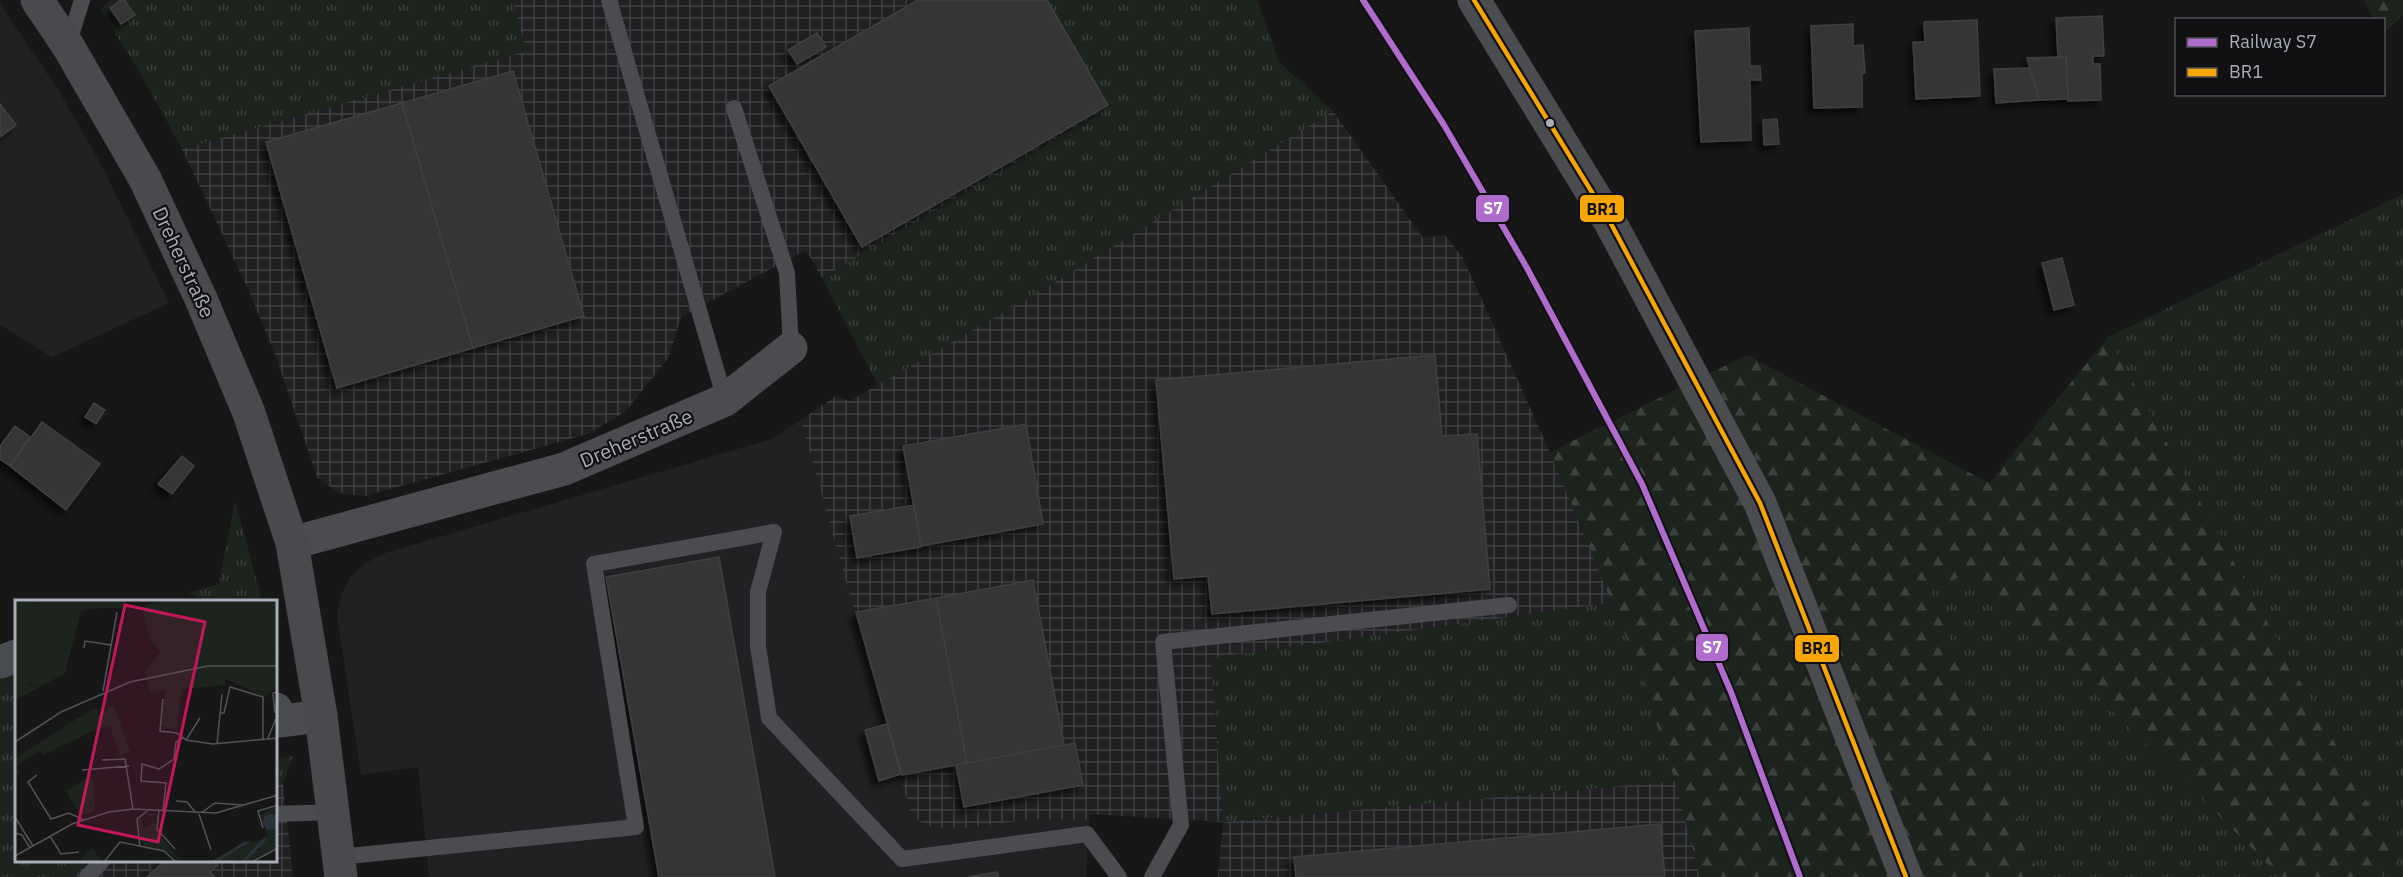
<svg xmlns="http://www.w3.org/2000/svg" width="2403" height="877" font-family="'IBM Plex Sans',sans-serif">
<defs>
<pattern id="industrial-grid" width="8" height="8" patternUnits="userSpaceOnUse" patternTransform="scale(1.5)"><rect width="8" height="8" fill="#212123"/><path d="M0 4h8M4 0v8" fill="none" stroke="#3e3f41"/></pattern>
<pattern id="grass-tufts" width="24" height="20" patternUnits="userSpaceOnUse" patternTransform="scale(1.5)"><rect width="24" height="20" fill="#1d241e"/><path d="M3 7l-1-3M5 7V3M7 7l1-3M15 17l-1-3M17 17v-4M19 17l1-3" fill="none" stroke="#3b413d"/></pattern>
<pattern id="forest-firs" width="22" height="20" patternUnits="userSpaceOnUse" patternTransform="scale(1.5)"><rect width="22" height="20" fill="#1d241e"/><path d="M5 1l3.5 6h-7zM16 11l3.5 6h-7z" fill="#3b413d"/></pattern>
<filter id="shadow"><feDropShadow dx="-5.5" dy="5.5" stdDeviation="3" flood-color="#0009"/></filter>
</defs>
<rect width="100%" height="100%" fill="#171717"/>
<path fill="#212123" d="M0,4L59,91L103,168L169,303L52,357L0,325Z
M801,420L847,582L920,822L935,828L961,829L1032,819L1089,820L1086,877H429L418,767L361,775L337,616L341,594L350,578L364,564L385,553L772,439Z"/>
<path fill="url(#industrial-grid)" d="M512,0H1047L1110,107L822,278L806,250L681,317L669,357L626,411L588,434L365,496L339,493L317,477L276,357L248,289L182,149L526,51Z
M1333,111L1423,238L1445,235L1463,258L1550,452L1612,603L1211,658L1223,822L1675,781L1700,877H1218L1223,822L1090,814L1089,820L1032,819L961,829L935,828L920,822L910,810L801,420L836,396L850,401L1055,282Z
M283,784L293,877H73L89,861L276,860V785Z"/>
<path fill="url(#grass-tufts)" d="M110,0H512L527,51L182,149L138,69L100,10Z
M1047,0H1257L1279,62L1333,111L1055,282L878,385L822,278L1109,107Z
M2403,194V877H2379L2400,860L2108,337Z
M235,500L262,601H207L187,593L219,584Z
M1971,571L2281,877H2040L1930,591Z
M1612,603L1639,669L1675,781L1223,822L1211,658Z
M16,669V860L89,861L73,877H0V675Z
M276,751L278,759L293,756L283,784L276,785Z"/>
<path fill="url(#forest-firs)" d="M2364,0H2403V15L2384,33V20L2373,19Z
M2108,337L2400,860L2379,877H2281L1971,571L1930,591L2040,877H1700L1675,781L1639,669L1550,452L1747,355L1989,483Z"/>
<path fill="#353536" stroke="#3f4043" stroke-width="1.5" filter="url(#shadow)" d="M121,0H124L135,15L121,24L110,8Z
M918,0H1047L1108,105L862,247L769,86Z
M2102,16L2104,56H2093V64H2100L2101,100L2068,101L2066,57H2058L2056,18Z
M1977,20L1980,96L1916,99L1913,42H1925L1924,22Z
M1853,24V46L1863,45L1865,73H1862V107L1814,108L1811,26Z
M1749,28L1750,66H1760L1761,80H1750L1751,140L1701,142L1695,31Z
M817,33L826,47L797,64L788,50Z
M2066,57L2068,99L2039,100L2027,58Z
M2030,68L2039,100L1996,103L1994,69Z
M513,71L584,316L473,348L402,103Z
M402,103L473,348L337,388L266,142Z
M0,104L16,125L0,137Z
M1777,119L1779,144L1764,145L1763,120Z
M2062,258L2074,305L2054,310L2042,263Z
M1435,355L1442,436L1477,434L1490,589L1212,614L1208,576L1174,579L1156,380Z
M94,403L105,410L96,424L85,417Z
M42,422L100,464L66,510L10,466Z
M1026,424L1043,524L921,546L903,446Z
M15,426L30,437L10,466L0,459V446Z
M182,456L194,466L172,494L158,484Z
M914,505L921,547L857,558L850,516Z
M719,557L775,877H659L606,577Z
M1033,580L1064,745L967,763L936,598Z
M936,598L967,763L902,775L856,612Z
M887,724L901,774L879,781L865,730Z
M1075,743L1083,785L964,807L956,765Z
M1660,824L1665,877H1296L1294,857Z
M166,860H215L218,865L210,872L215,877H147Z
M997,872L998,877H968Z"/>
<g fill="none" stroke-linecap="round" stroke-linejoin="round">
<path stroke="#4b4c50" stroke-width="16" d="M609,0L725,400
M68,45L82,0
M734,108L787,273L791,348
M276,814L333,812
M339,857L636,827L594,564L774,532L758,592V646L769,718L902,859L1087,834L1119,877
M87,877L103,860
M1152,877L1181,825L1163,642L1509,605"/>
<path stroke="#4b4c50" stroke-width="33" d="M1474,0L1609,220L1760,503L1906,877
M292,543L564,469L725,400L791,348
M0,662L16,656
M276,709L281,721L321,716"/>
<path stroke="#4a4a4e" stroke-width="33" d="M37,0L68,46L145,179L201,299L249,413L292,543L321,716L341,877"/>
<g stroke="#111113" stroke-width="9">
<path id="bus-1" d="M1474,0L1609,220L1760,503L1906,877"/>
</g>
<use href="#bus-1" stroke="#f7a600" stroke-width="4.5"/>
<g stroke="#111113" stroke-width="10">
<path id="rail-1" d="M1363,0L1444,125L1527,268L1642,484L1731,692L1800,877"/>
</g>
<use href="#rail-1" stroke="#b06ccc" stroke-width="6"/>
</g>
<circle fill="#a8adb8" stroke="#111113" stroke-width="2" cx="1550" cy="123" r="5"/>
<g text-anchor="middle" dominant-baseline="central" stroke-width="4.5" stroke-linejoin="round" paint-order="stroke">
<g font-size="20" fill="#a8adb8" stroke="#111113">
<text transform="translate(184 262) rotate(65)">Dreherstraße</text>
<text transform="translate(636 438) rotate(-23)">Dreherstraße</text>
</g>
</g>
<g transform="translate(15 600)">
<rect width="262" height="262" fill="#171717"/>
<path d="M21,0H80L84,8L66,11L50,73L23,88L0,77V11L43,12L18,6ZM143,0H258L262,3V54L201,52L155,60L154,56L192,30L188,22L135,39L127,7ZM167,87L162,129L147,127L150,89ZM99,105L115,152L105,155L95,126L78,131L75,120ZM72,178H78L80,211L66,216L51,191ZM260,207L262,247L236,262L221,259L217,262H197L235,240L237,243L253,237L245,215ZM138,213L140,216L126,217L129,228L140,222L144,234L167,262L150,250L132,249L127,243L123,220L125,217L128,216ZM77,248L87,261L63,262Z" fill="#1d241e"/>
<path d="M0,0H21L18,6L46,12L0,11ZM80,0H108L113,8H84ZM188,22L193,30L154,56L155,60L201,52L262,54V87L250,97L211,79L210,85L135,92L130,72L146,52L135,39ZM0,77L10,79L13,85L23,88L0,100ZM81,107L84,115L75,120L78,131L28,155L25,151L1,166L5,172L0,176V158Z" fill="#1d241e"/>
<path d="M248 222a8 8 0 1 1 16 0a8 8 0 1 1-16 0Z" fill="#2a3239"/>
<path fill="none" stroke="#2a3239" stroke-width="3" d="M199,262L232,242M228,262L251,238"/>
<path fill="none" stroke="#515357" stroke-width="1.5" d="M69,48L70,41L96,45M88,91L102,12M148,99L145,131L162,133L171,140L198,144L263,138M205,113H209L215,87L248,97V139M260,113L258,93L263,92M253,138L263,114M171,140L185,118M0,142L46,112L115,82L193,66H263M202,144L207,94M87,160L110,159L118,209M67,170L114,166M22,175L13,182L36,219L54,213L69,220M161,201L172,202L181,213M144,210L142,229L160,249M148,211L151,183L126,181L127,164L144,169L159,159L161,142L168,138M186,213L200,203L228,205M184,214L196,250M0,217L18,246M248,228L243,211L263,205M0,233L7,235L15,248M35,236L46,254L64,252M125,247L122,219L135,209M0,256L57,224L94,212L118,209L201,213L263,195M89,262L105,242L149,251L161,262M237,262L263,248"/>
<path fill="#c2185b" fill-opacity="0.15" stroke="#c2185b" stroke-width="3" d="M110,5L190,22L143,242L63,225Z"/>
<rect width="262" height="262" fill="none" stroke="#a8adb8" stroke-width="3"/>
</g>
<g stroke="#111113" stroke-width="2">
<rect x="1475" y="194" width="35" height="29" rx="6" fill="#b06ccc"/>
<rect x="1579" y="194" width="46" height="29" rx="6" fill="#f7a600"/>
<rect x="1695" y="633" width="34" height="29" rx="6" fill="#b06ccc"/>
<rect x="1794" y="634" width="46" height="29" rx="6" fill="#f7a600"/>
</g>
<g font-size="16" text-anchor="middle" font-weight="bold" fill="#fff">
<text x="1493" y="214">S7</text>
<text x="1712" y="653">S7</text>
</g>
<g font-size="16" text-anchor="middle" font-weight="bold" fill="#111">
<text x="1602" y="215">BR1</text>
<text x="1817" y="654">BR1</text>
</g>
<rect x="2175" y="18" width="210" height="78" fill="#111113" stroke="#4d4f55" stroke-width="1.5"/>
<rect x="2187" y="38" width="30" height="9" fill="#b06ccc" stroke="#4d4f55" stroke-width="1.5"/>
<text x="2229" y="48" font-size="18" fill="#a8adb8">Railway S7</text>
<rect x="2187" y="68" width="30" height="9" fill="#f7a600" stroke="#4d4f55" stroke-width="1.5"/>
<text x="2229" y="78" font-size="18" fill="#a8adb8">BR1</text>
</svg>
